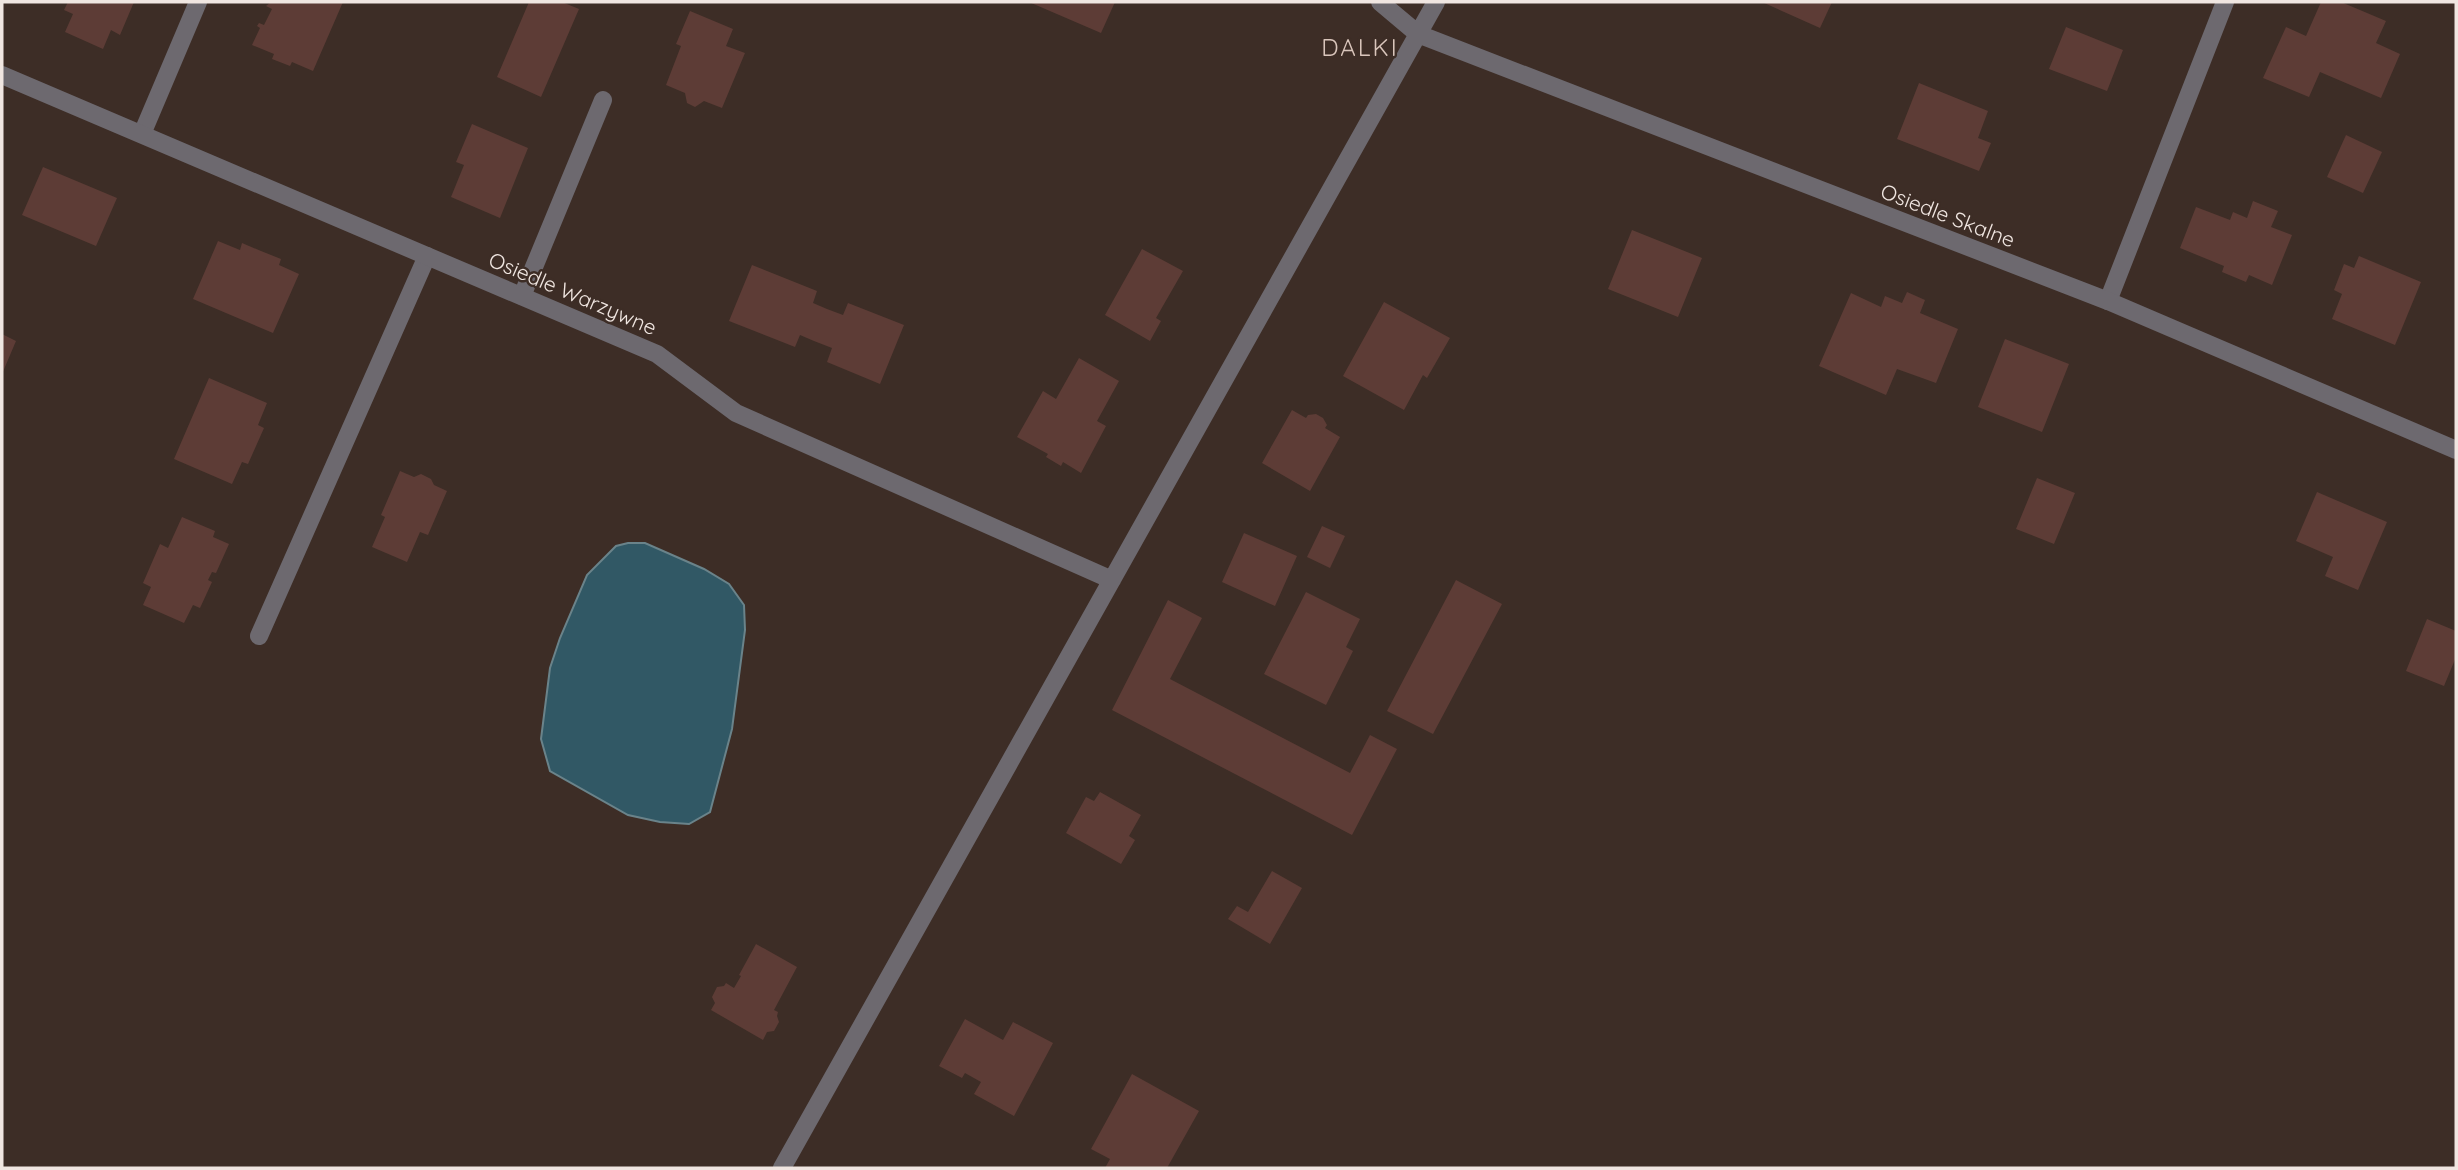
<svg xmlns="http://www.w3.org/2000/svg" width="2458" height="1170" font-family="Quicksand,sans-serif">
<rect width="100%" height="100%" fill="#3d2d26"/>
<path fill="#315865" stroke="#6a838a" stroke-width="2" d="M628,543H645L704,569L729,584L744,605L745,630L732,729L710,812L689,824L660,822L628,815L550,771L541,739L550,668L560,638L587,575L616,546Z"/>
<path fill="#5d3c36" d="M68,2H134L120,35L111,30L103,49L65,32L73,14L64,10Z
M271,2H343L313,71L292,62L290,66L272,59L274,54L252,45L260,28L257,26L259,23L264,25L272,9L266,6Z
M529,2H562L579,9L541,97L497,77Z
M1029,2H1115L1101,33Z
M1762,2H1832L1820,28Z
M2321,2H2341L2386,21L2376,43L2400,54L2381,98L2320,72L2309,97L2263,78L2286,27L2306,36Z
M690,11L733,29L726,46L745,53L722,108L704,101L695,107L687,103L685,93L666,85L681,46L676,44Z
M2066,27L2123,50L2107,91L2049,69Z
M1919,83L1988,111L1978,138L1991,143L1979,171L1897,139Z
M472,124L528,148L500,218L451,197L464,165L456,162Z
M2346,135L2382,152L2363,193L2327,177Z
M43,167L117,198L96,246L22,215Z
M2253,201L2278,211L2271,227L2292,235L2272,285L2249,275L2246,282L2222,272L2224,266L2180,248L2196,207L2230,220L2233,212L2247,218Z
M1632,230L1702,258L1678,317L1608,289Z
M218,241L240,250L242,243L261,251L281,259L279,265L299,274L273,333L193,299Z
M1142,249L1183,271L1156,318L1161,321L1150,341L1105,315Z
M2359,256L2421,282L2395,345L2332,319L2342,294L2334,290L2344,264L2354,268Z
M752,265L817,291L813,303L827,309L843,315L848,303L904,325L880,384L827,362L832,348L814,341L800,335L795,347L729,321Z
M1907,292L1925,300L1920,313L1958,329L1936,383L1897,369L1886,395L1819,366L1851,293L1881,307L1885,296L1902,303Z
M1384,302L1450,338L1427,378L1423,375L1404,410L1343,376Z
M2,334L16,341L2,374Z
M2005,339L2069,364L2042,432L1978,407Z
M1079,358L1119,381L1097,421L1106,426L1081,473L1063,462L1061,466L1046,457L1048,454L1017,437L1043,391L1056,399Z
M209,378L267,403L258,425L264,428L248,464L242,462L232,484L174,459Z
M1292,410L1306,418L1308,415L1316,414L1323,418L1327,425L1325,428L1340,437L1310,491L1262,463Z
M400,471L414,477L421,474L431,479L434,485L447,491L428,535L420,532L407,562L372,547L385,517L381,515Z
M2037,478L2075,493L2054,544L2016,529Z
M2317,492L2387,522L2358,590L2325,576L2333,557L2296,541Z
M182,517L215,531L213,537L229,544L216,573L212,572L208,580L212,582L200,608L193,605L184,623L143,605L151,587L143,583L160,544L168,548Z
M1322,526L1345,536L1330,568L1307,557Z
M1244,533L1297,556L1275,606L1222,582Z
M1456,580L1502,604L1433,734L1387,711Z
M1306,592L1360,619L1346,647L1353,651L1326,705L1264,674Z
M1168,600L1202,618L1170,679L1350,773L1370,735L1397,749L1352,835L1112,710Z
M2427,619L2456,631V657L2444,686L2406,671Z
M1100,792L1141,815L1129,836L1135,840L1121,864L1066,833L1086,797L1094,801Z
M1272,871L1302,888L1270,944L1228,919L1237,906L1248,912Z
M756,944L797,967L774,1010L778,1012L777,1016L779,1022L774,1031L767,1032L763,1040L711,1010L715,1003L712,997L717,987L724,986L726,983L734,988L741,976L739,975Z
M965,1019L1003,1040L1013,1022L1053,1043L1014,1116L974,1094L981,1082L965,1073L962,1078L939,1066Z
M1132,1074L1199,1111L1167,1168H1105L1110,1159L1091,1149Z"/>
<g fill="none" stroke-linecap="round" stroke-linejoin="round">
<path stroke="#6d696f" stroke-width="18" d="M142,134L198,2
M522,296L603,100
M2108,301L2225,2
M259,636L427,256"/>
<path stroke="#6d696f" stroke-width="18" d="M1380,2L1418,34L2108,301L2456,450
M2,75L657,354L736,413L1112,580
M782,1168L1436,2"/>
</g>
<g text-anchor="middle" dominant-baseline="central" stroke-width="5" stroke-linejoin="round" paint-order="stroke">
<g font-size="21" fill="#f0e6e1" stroke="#3d2d26">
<text transform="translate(1948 215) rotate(21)">Osiedle Skalne</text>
<text transform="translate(573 293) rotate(23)">Osiedle Warzywne</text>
</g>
<g font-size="24" letter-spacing="2" fill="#d9c5bb" stroke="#3d2d26">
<text x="1360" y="47">DALKI</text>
</g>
</g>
<rect width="2458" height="1170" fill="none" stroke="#f0e6e1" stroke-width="7"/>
</svg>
